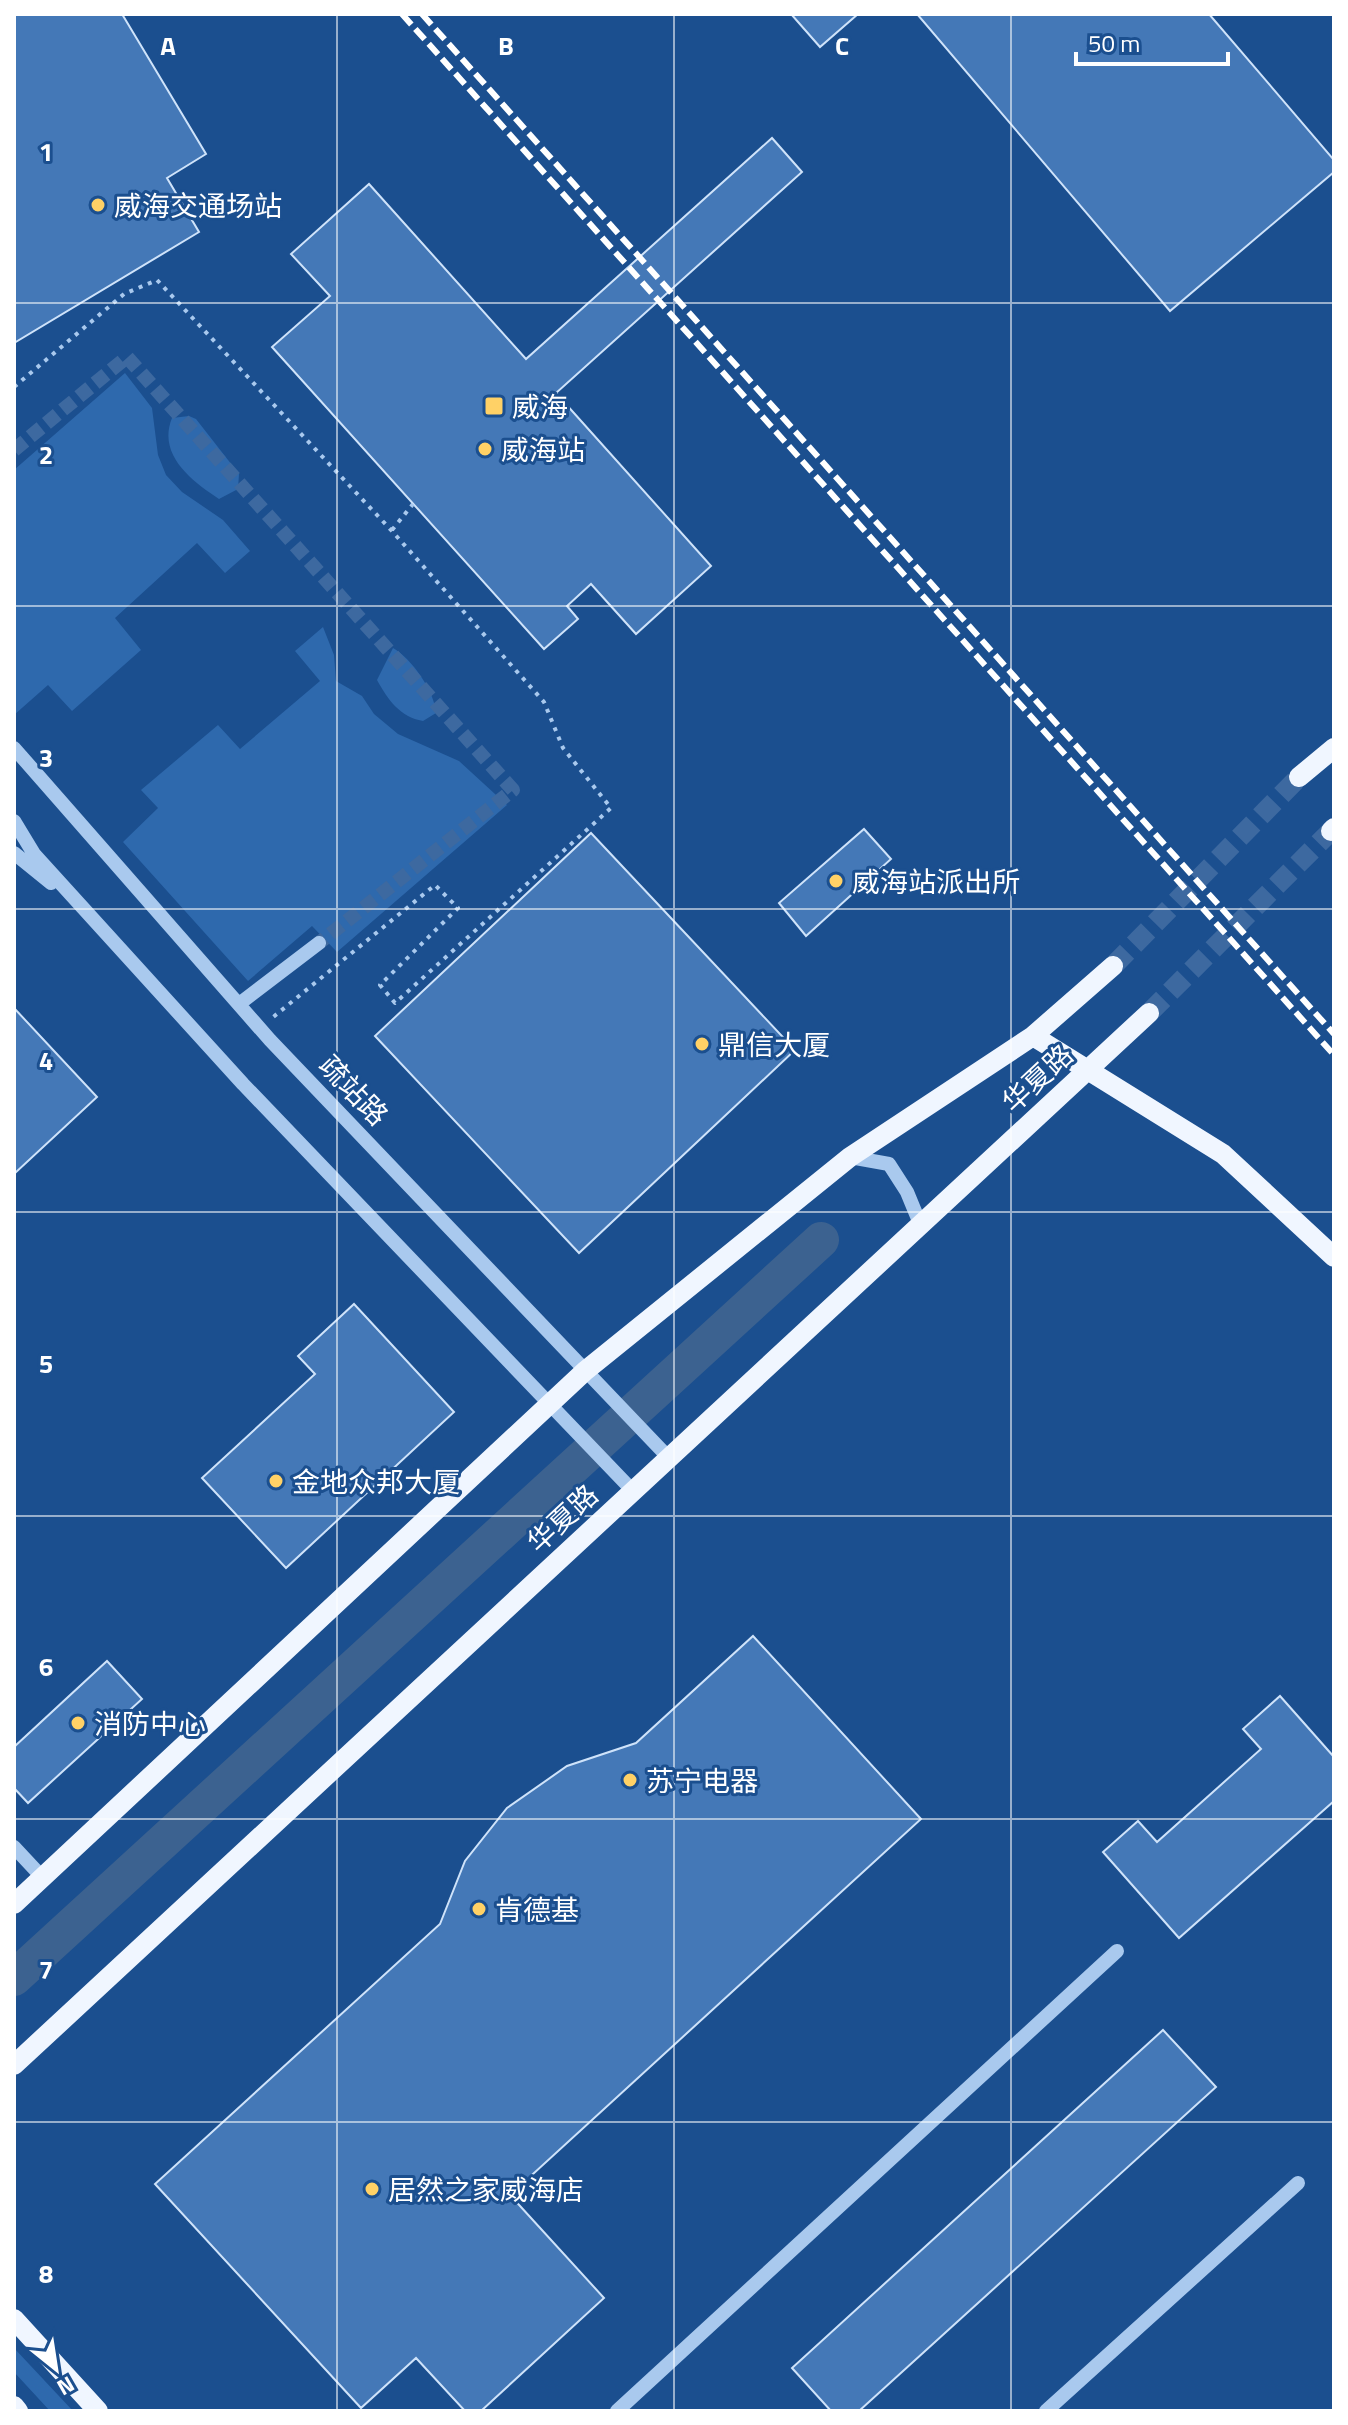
<svg xmlns="http://www.w3.org/2000/svg" width="1348" height="2425" font-family="'Titillium Web','Noto Sans SC',sans-serif">
<rect width="100%" height="100%" fill="#1b4f8f"/>
<path fill="#2e69ad" d="M125,373L152,408L158,455L166,475L182,492L223,520L250,551L225,573L197,543L115,618L141,650L72,711L48,685L14,715V470Z
M189,416L196,419L239,474L238,489L219,499C192,481 157,455 172,418Z
M323,627L334,655L336,681L362,696L374,714L398,734L459,761L507,805L337,952L312,926L248,981L123,842L158,808L141,790L218,725L240,749L320,681L295,651Z
M393,648C412,659 435,692 436,713L423,721C400,717 388,700 377,680Z
M14,2348L73,2411H50L14,2372Z"/>
<g fill="none" stroke-linecap="round" stroke-linejoin="round">
<path stroke="#3c6290" stroke-width="36" d="M14,1978L821,1240"/>
</g>
<path fill="#4478b7" stroke="#cfe3fa" stroke-width="2" d="M14,14H122L206,154L167,178L199,232L14,343Z
M791,14H858L820,47Z
M917,14H1209L1334,160V172L1170,311Z
M772,138L802,172L556,393L711,566L636,634L591,584L567,606L578,619L544,649L272,347L330,296L291,254L369,184L526,359Z
M864,829L891,859L806,936L779,903Z
M591,833L795,1050L579,1253L375,1036Z
M14,1008L97,1097L14,1174Z
M354,1304L454,1412L286,1568L202,1478L315,1374L298,1356Z
M753,1636L921,1819L510,2195L604,2298L481,2411H465L416,2358L361,2408L155,2184L440,1924L465,1861L507,1808L567,1766L636,1743Z
M107,1661L142,1699L28,1803L14,1788V1747Z
M1280,1696L1334,1757V1801L1179,1938L1103,1852L1138,1821L1157,1842L1261,1749L1243,1729Z
M1163,2030L1216,2087L859,2411H831L792,2368Z"/>
<g fill="none" stroke-linecap="round" stroke-linejoin="round">
<path stroke="#3d69a0" stroke-width="14" stroke-dasharray="14 7" stroke-linecap="butt" d="M14,450L127,357L513,790L319,943"/>
<path stroke="#3d69a0" stroke-width="20" stroke-dasharray="20 10" stroke-linecap="butt" d="M1113,966L1299,777
M1149,1013L1331,831"/>
<path stroke="#a9c9ee" stroke-width="4" stroke-dasharray="4 6" stroke-linecap="butt" d="M14,387L124,294L157,280L391,530L544,702L563,748L611,808L395,1003L380,985L458,908L435,885L272,1018
M392,530L413,504"/>
<path stroke="#a9c9ee" stroke-width="14" d="M14,748L270,1040L669,1458
M14,821L34,854L243,1084L633,1491
M14,853L51,883
M239,1004L319,943
M850,1157L889,1164L907,1192L921,1226
M14,1847L42,1877
M617,2411L1117,1951
M1046,2411L1298,2183"/>
<path stroke="#f0f6ff" stroke-width="20" d="M1299,777L1334,748
M1331,831L1334,828
M1033,1036L1223,1154L1334,1257
M14,1904L585,1371L850,1157L1033,1036L1113,966
M14,2065L1149,1013
M14,2319L98,2411
M14,2406L18,2411"/>
<path stroke="#fff" stroke-width="6" stroke-dasharray="14 6" stroke-linecap="butt" d="M402,14L1334,1055
M422,14L1334,1034"/>
</g>
<path fill="none" stroke="#fff" stroke-width="2" stroke-opacity="0.55" d="M337,14V2411M674,14V2411M1011,14V2411M14,303H1334M14,606H1334M14,909H1334M14,1212H1334M14,1516H1334M14,1819H1334M14,2122H1334"/>
<g fill="#ffd166" stroke="#1b4f8f" stroke-width="3">
<circle cx="98" cy="205" r="8"/>
<rect x="484" y="396" width="20" height="20" rx="4"/>
<circle cx="485" cy="449" r="8"/>
<circle cx="836" cy="881" r="8"/>
<circle cx="702" cy="1044" r="8"/>
<circle cx="276" cy="1481" r="8"/>
<circle cx="78" cy="1723" r="8"/>
<circle cx="630" cy="1780" r="8"/>
<circle cx="479" cy="1909" r="8"/>
<circle cx="372" cy="2189" r="8"/>
</g>
<g text-anchor="middle" dominant-baseline="central" stroke-width="6" stroke-linejoin="round" paint-order="stroke">
<g font-size="28" fill="#fff" stroke="#1b4f8f" text-anchor="start">
<text x="114" y="205">威海交通场站</text>
<text x="512" y="406">威海</text>
<text x="501" y="449">威海站</text>
<text x="852" y="881">威海站派出所</text>
<text x="718" y="1044">鼎信大厦</text>
<text x="292" y="1481">金地众邦大厦</text>
<text x="94" y="1723">消防中心</text>
<text x="646" y="1780">苏宁电器</text>
<text x="495" y="1909">肯德基</text>
<text x="388" y="2189">居然之家威海店</text>
</g>
<g font-size="28" fill="#fff" stroke="#1b4f8f">
<text transform="translate(1037 1078) rotate(-43)">华夏路</text>
<text transform="translate(354 1090) rotate(46)">疏站路</text>
<text transform="translate(562 1518) rotate(-43)">华夏路</text>
</g>
</g>
<g font-size="26" text-anchor="middle" font-weight="bold" fill="#fff" stroke="#1b4f8f" stroke-width="6" stroke-linejoin="round" paint-order="stroke">
<text x="168" y="55">A</text>
<text x="506" y="55">B</text>
<text x="842" y="55">C</text>
<text x="46" y="161">1</text>
<text x="46" y="464">2</text>
<text x="46" y="767">3</text>
<text x="46" y="1070">4</text>
<text x="46" y="1373">5</text>
<text x="46" y="1676">6</text>
<text x="46" y="1979">7</text>
<text x="46" y="2283">8</text>
</g>
<rect width="1348" height="2425" fill="none" stroke="#ffffff" stroke-width="32"/>
<g transform="translate(56 2369) rotate(150)" stroke="#1b4f8f" stroke-width="6" paint-order="stroke">
<path d="M0-6L14 30L0 20L-14 30Z" fill="#ffffff"/>
<text y="-12" font-size="22" font-weight="bold" text-anchor="middle" fill="#ffffff">N</text>
</g>
<path d="M1076 52v12h152v-12" fill="none" stroke="#ffffff" stroke-width="4"/>
<text x="1088" y="52" font-size="24" fill="#ffffff" stroke="#1b4f8f" stroke-width="6" paint-order="stroke">50 m</text>
</svg>
